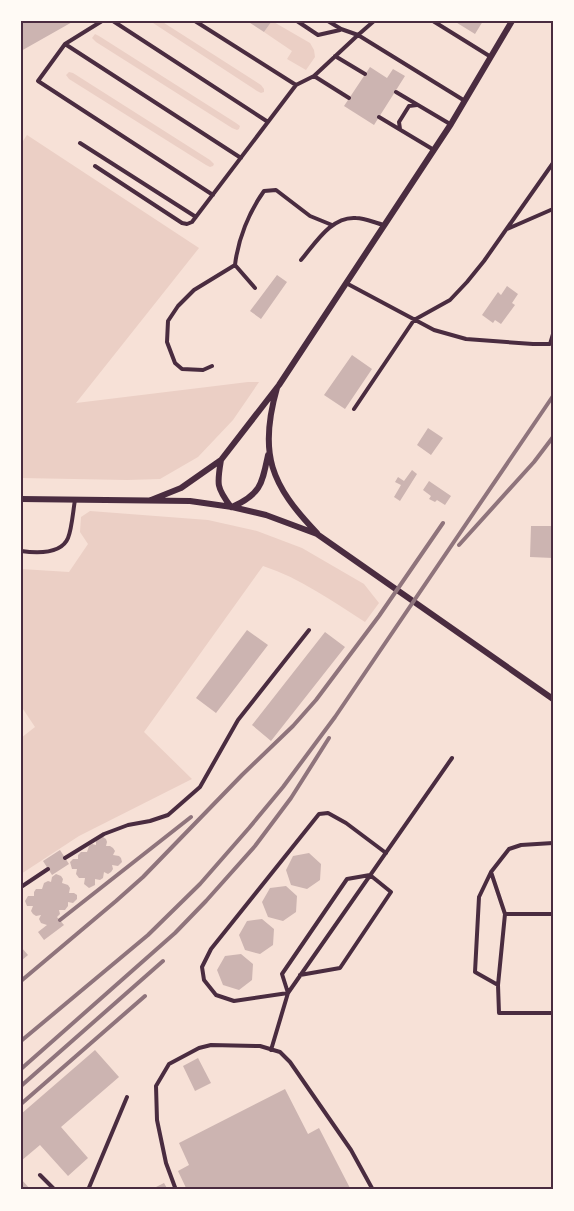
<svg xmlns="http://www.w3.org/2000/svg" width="574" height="1211" font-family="Barlow,sans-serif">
<rect width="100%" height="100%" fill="#f7e1d7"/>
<path fill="#ebcfc5" d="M150,21H161L261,85L264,89V92L261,93L257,91Z
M272,21L310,43L314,50L315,57L306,70L287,59L292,51L264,32Z
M95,34L99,36L236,123L240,126L239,129L237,130L232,128L96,42L92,38Z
M69,72L73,73L210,160L214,164L213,166L210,167L206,165L69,79L66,75Z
M27,135L199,248L76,403L248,382H259L233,420L198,457L160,479L127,480L21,478V144Z
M90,511L208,520L257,531L302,548L364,584L379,603L365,622C332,601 300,578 263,566L144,732L192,779L79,836L21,874V738L35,727L21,706V569L69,572L88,544L80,532L81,517Z"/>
<path fill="#ccb4b1" d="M21,21H74L21,51Z
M247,21H272L264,32Z
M454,21H483L475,34Z
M370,67L387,78L393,69L405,76L374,125L344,106Z
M277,275L287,282L261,319L250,311Z
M507,286L518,294L512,303L515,305L501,324L495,320L493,323L482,315L498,292L501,295Z
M352,355L372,369L345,409L324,395Z
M428,428L443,438L431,455L417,445Z
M412,470L417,474L400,501L394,497L401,485L395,482L398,477L404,481Z
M429,481L451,496L445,505L437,500L435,502L429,499L431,496L423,490Z
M531,526H553V558L530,557Z
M247,630L268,645L216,713L196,698Z
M325,632L345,647L271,741L252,725Z
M99,837H103L106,839L107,842L106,846H110L113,848L115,851L113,855L119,856L121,858L122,862L118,866L112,865L113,869L111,872L108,874L104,872L103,878L100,880L95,879V885L89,888L84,884L85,878H79L76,874L77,869H72L70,862L73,859H78V855L81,852H87L89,846L92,844L96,845V840Z
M60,850L69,864L52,875L43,861Z
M309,853L321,864L320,880L307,889L291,885L286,870L293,856Z
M56,874L61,876L63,879L62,883L68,885L70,888L69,893H74L77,895V899L73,903L68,902V906L65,910H59L60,914L57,917L64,925L44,940L38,932L47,925L41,923L39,919L41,915L36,916L33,914L31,911L33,906H27L25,901L28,896H34V892L36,889H42L44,883L48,881L51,882L52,877Z
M286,886L297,896L296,912L283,921L268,917L262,902L270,888Z
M262,919L274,929L273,945L260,954L245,950L239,935L247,921Z
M21,947L28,955L21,961Z
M241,954L253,964L252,980L239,990L223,985L217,970L225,956Z
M95,1050L119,1077L61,1127L88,1158L68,1176L40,1145L21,1161V1114Z
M198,1058L211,1083L195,1091L183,1066Z
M285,1089L308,1134L319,1128L351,1190H187L178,1171L189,1165L179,1143Z
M21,1179L31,1190H21Z
M164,1183L168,1190H150Z"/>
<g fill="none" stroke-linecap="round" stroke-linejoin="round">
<path stroke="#4a2c40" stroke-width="4" d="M102,21L65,44L38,81L213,195
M113,21L268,122
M195,21L296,85
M297,21L318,35L340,30
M374,21L358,35L465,101
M433,21L491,57
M65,44L241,158
M335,56L365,74
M314,76L349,98
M396,92L450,124
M379,117L434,150
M400,129L399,122L409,106L417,105
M80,143L196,217
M95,166L182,223L187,224L192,222L296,85L314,76L358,35L341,29L328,21
M507,229L553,209
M301,260C315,244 331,216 356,218C365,218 375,223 384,225
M346,283L434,330L466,339L533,344H550L553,334
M255,288L235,265C238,239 249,212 264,191L276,190L310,216L332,225
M212,366L203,370L182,369L175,363L167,342L168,321L178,306L194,290L235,265
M354,409L414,320L450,300L467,282L484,261L553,163
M21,551C36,553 61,555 68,538C72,528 73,511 75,500
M553,843L521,845L509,849L491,872L479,897L475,972L498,985L499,1013H553
M65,858L104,834L128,825L150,821L168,815L200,787L238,720L309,630
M491,872L505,914L498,985
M21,887L48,869
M505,914H553
M300,975L340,968L391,892L370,875L347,879L282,974L288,993L234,1001L216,995L204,980L202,967L211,949L319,814L328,813L346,823L386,853
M271,1050L288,993L452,758
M40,1175L55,1190
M88,1190L127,1097
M176,1190L166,1163L157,1120L156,1086L169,1064L199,1048L211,1045L260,1046L280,1052L290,1062L351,1150L373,1190"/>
<path stroke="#4a2c40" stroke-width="6" d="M277,388C258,454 271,485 317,533
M221,460C217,484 216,487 231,507
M21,499L190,501L232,507L266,515L317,534L553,699
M151,500L181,488L221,460L279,385L451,124L512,21
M232,507C261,494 262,484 268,455"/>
<path stroke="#8f747c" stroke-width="4" d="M459,545L534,462L553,437
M60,920L191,817
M21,981L116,901L143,877L242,775L293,726L316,700L379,616L443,523
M21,1041L148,935L200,884L249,828L283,787L335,717L553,396
M21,1069L175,933L206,901L255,846L291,798L329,738
M21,1086L163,961
M21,1104L145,996"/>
</g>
<rect width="574" height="1211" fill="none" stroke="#fffaf5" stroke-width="45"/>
<rect x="22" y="22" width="530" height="1166" fill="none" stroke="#4a2c40" stroke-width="2"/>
</svg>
